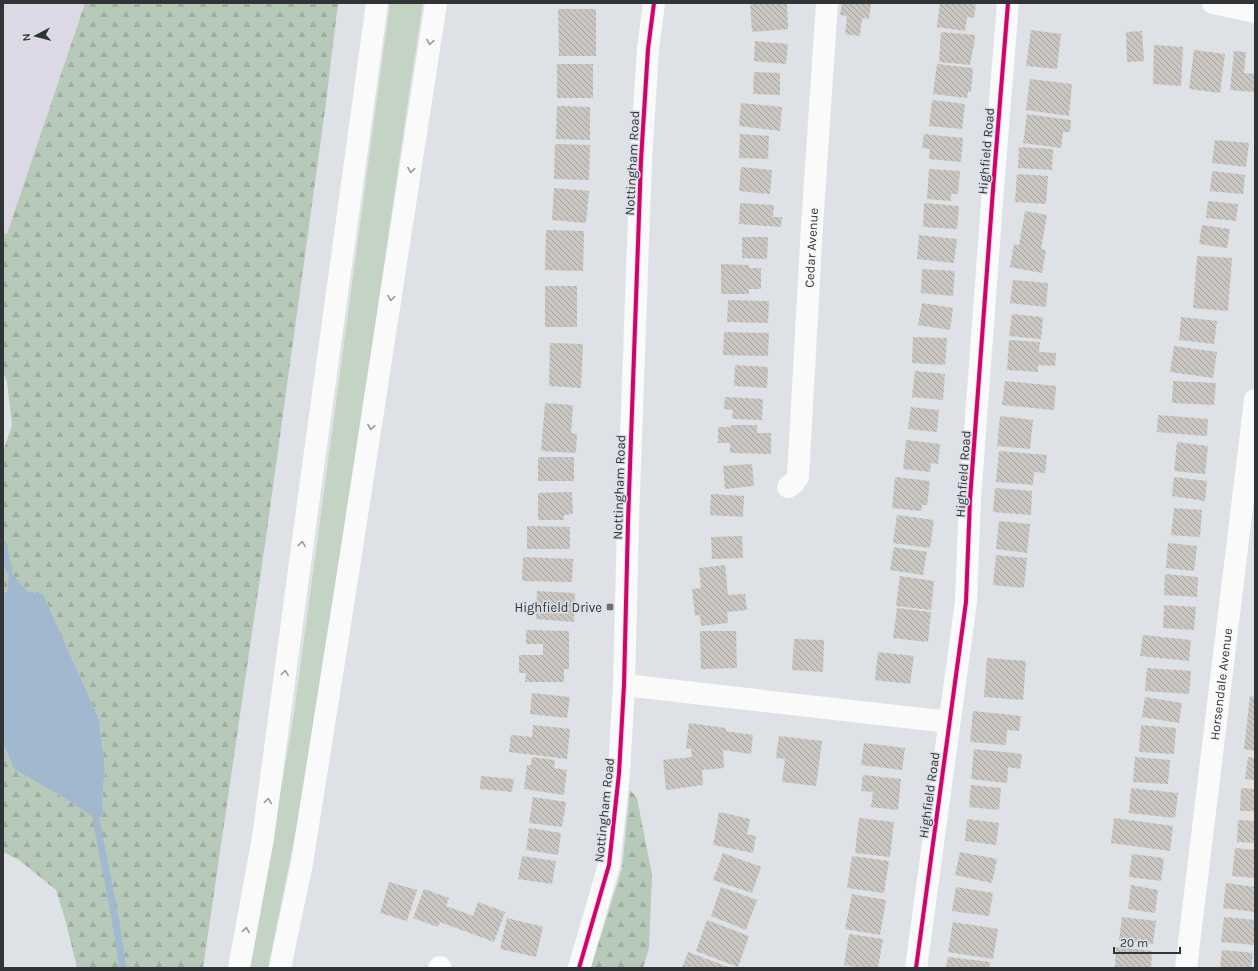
<svg xmlns="http://www.w3.org/2000/svg" width="1258" height="971" font-family="Karla,sans-serif">
<defs>
<pattern id="forest-firs" width="22" height="20" patternUnits="userSpaceOnUse"><rect width="22" height="20" fill="#b7c9b8"/><path d="M5 1l3.5 6h-7zM16 11l3.5 6h-7z" fill="#9ead9f"/></pattern>
<pattern id="building-back-hatch" width="6" height="6" patternUnits="userSpaceOnUse"><rect width="6" height="6" fill="#cac6c1"/><path d="M-1 5l2 2M0 0l6 6M5-1l2 2" fill="none" stroke="#a5a29e"/></pattern>
</defs>
<rect width="100%" height="100%" fill="#dee1e5"/>
<path fill="#ddd8e5" d="M3,3H85L7,235L3,233Z"/>
<path fill="#c3d4c5" d="M390,3H423L408,100L347,520L300,810L268,968H250L294,714Z"/>
<path fill="url(#forest-firs)" d="M85,3H338L325,110L267,530L203,968H77L66,922L56,890L19,860L3,852V743L14,769L69,801L96,818L104,814L102,801L105,768L99,719L43,594L27,591L9,571L7,592L3,593V451L12,426L7,381L3,373V233L7,234Z
M630,790L637,798L652,875L649,948L643,968H591L622,868Z"/>
<path fill="#a2b8cf" d="M9,570L27,591L43,594L99,719L105,768L102,801L104,814L96,819L69,801L14,769L3,743V593L7,592Z"/>
<g fill="none" stroke-linecap="round" stroke-linejoin="round">
<path stroke="#a2b8cf" stroke-width="7" d="M3,545L9,570
M96,819L116,923L123,968"/>
</g>
<path fill="url(#building-back-hatch)" d="M750,3H787L788,29L752,32Z
M842,3H871L869,19L862,18L860,36L845,34L847,16L840,15Z
M940,3H976L974,18L967,17L965,31L937,27Z
M558,9H596V56H559Z
M1031,30L1061,34L1057,69L1026,66Z
M1142,31L1144,61L1127,62L1126,32Z
M941,32L975,35L974,48H973L970,65L939,62Z
M755,41L788,44L786,64L754,61Z
M1154,45L1183,47L1181,86L1153,84Z
M1194,50L1225,54L1220,93L1189,89Z
M1234,51L1246,52L1244,73L1255,74V92L1230,90Z
M557,64H593V98H557Z
M937,64L973,68L971,92H968L967,98L933,94Z
M754,72L780,73V95L753,94Z
M1030,79L1072,84L1069,116L1026,110Z
M932,100L965,104L962,129L929,126Z
M741,103L782,107L780,131L739,126Z
M557,106L590,107V140L556,139Z
M1027,114L1071,120L1070,132H1063L1061,148L1023,143Z
M740,134L769,136L768,159L739,158Z
M924,134L963,138L961,162L929,159L930,149L922,148Z
M1215,140L1249,143L1246,167L1212,163Z
M555,144L590,145L589,180L554,179Z
M1019,147L1053,149L1052,170L1018,168Z
M741,167L772,170L770,194L739,191Z
M929,169L960,171L958,194H951V201L927,199Z
M1212,171L1245,175L1243,194L1210,191Z
M1017,174L1048,176L1046,204L1015,202Z
M554,188L589,191L586,223L552,220Z
M1208,201L1238,204L1236,221L1206,218Z
M740,203L774,205L773,217H782L781,227L739,224Z
M924,203L959,206L957,229L923,227Z
M1025,211L1047,215L1041,249L1046,250L1042,273L1010,267L1014,244L1019,245Z
M1202,225L1230,229L1227,248L1199,244Z
M546,230L584,231L583,271L545,270Z
M919,235L957,239L954,263L917,259Z
M742,237H768L767,259L742,258Z
M1197,256L1232,258L1228,311L1193,308Z
M721,264L749,265V268H761V289H749V294H721Z
M922,269L955,271L953,296L921,293Z
M1013,280L1048,283L1046,307L1010,303Z
M545,286H577V327H545Z
M728,300L769,301L768,323L727,322Z
M922,303L953,308L950,330L918,325Z
M1012,314L1043,317L1041,339L1009,336Z
M1181,317L1217,321L1214,344L1179,340Z
M724,332L769,333L768,356L723,355Z
M913,337L947,338L945,365L912,363Z
M1009,340L1040,342L1039,352L1056,353L1055,366L1038,365V372L1007,370Z
M550,343L583,344L581,388L549,386Z
M1174,346L1217,352L1213,378L1170,372Z
M735,365L768,367L767,388L734,386Z
M915,371L945,374L943,400L912,397Z
M1005,381L1056,386L1054,410L1002,405Z
M1173,381L1216,383L1214,405L1172,403Z
M725,397L763,399L762,420L732,419L733,410L724,409Z
M545,403L573,405L571,433L577,434L576,453L541,451Z
M911,407L939,410L937,432L908,429Z
M1158,415L1208,419L1207,436L1157,432Z
M1000,416L1033,420L1030,449L997,446Z
M731,425H757V433H771V454L730,453V443H718V427H731Z
M906,440L940,444L938,464L931,463L930,472L903,469Z
M1177,442L1208,446L1205,474L1174,471Z
M999,451L1047,455L1045,473L1034,472L1033,485L996,482Z
M538,457H574V481H538Z
M752,464L754,486L725,489L723,466Z
M895,477L930,481L927,505H922L921,511L892,508Z
M1174,477L1207,481L1205,501L1172,496Z
M995,488L1032,491L1031,515L993,512Z
M572,492L573,514L564,515V520H538V493Z
M711,494L744,496L743,517L710,515Z
M1174,508L1202,510L1200,537L1171,535Z
M897,515L934,520L930,548L893,543Z
M999,521L1030,524L1027,553L996,549Z
M527,526L570,527V549H527Z
M742,536L743,558L712,559L711,537Z
M1168,543L1197,546L1194,571L1166,568Z
M894,547L927,552L923,575L890,570Z
M996,555L1027,558L1024,588L993,585Z
M523,557L573,559L572,582L522,581Z
M725,565L728,595L745,594L747,610L727,612L728,623L701,626L700,615L695,616L692,589L701,588L699,568Z
M1165,574L1198,577L1197,597L1164,595Z
M900,576L934,581L931,610L896,606Z
M537,591L575,593L574,622L536,619Z
M1164,605L1196,607L1194,630L1163,628Z
M897,608L931,612L928,642L893,638Z
M526,630L569,631V669H564V682H525L526,673H519V655H543V644H526Z
M700,631H736L737,668L701,669Z
M1143,635L1191,640L1189,661L1140,656Z
M794,639L824,640L823,672L792,670Z
M878,652L914,656L910,684L875,680Z
M987,658L1026,661L1023,700L984,697Z
M1147,668L1191,671L1189,694L1145,691Z
M532,693L570,697L567,718L530,714Z
M1250,696L1255,697V751L1244,749Z
M1145,697L1182,703L1179,723L1142,717Z
M973,711L1021,716L1019,731L1007,730L1006,745L970,742Z
M689,723L726,728L725,731L753,735L751,754L723,750L724,768L702,770L703,785L666,790L663,760L692,757L691,749L686,748Z
M533,725L570,729L567,759L509,752L511,735L532,737Z
M1141,725L1176,728L1174,754L1139,752Z
M779,736L822,741L816,786L782,782L785,759L776,758Z
M864,743L905,748L902,770L861,765Z
M974,749L1022,754L1020,769L1008,767L1007,783L971,779Z
M532,757L555,760L554,768L567,770L564,795L524,789L527,765H531Z
M1135,757L1170,760L1168,784L1133,782Z
M1248,757L1255,758V780L1245,779Z
M863,775L901,779L898,810L871,807L873,792L861,791Z
M481,776L514,779L512,792L480,789Z
M971,785L1001,788L999,810L969,807Z
M1131,788L1178,793L1175,818L1129,813Z
M1241,788L1255,789V811H1240Z
M533,797L566,802L562,827L529,823Z
M719,812L750,819L747,834L756,836L753,853L713,845Z
M859,818L894,822L890,857L855,853Z
M1114,818L1173,826L1170,851L1111,843Z
M967,819L999,823L996,845L965,841Z
M1238,820L1255,821V843L1237,842Z
M529,828L561,833L558,855L526,850Z
M1235,848L1255,850V878L1232,876Z
M960,852L997,859L992,883L955,875Z
M723,853L761,867L752,893L713,880Z
M1132,854L1164,858L1161,881L1129,877Z
M522,856L556,861L552,884L518,879Z
M852,856L889,861L884,893L847,888Z
M389,882L417,890L407,921L380,913Z
M1226,883L1255,887V912L1223,908Z
M1131,885L1158,890L1155,913L1128,909Z
M721,887L757,900L746,930L711,916Z
M956,887L993,893L989,916L952,911Z
M424,889L449,898L446,906L473,916L478,902L505,912L494,942L440,922L438,927L413,918Z
M852,894L886,900L880,935L845,929Z
M1122,917L1156,921L1153,944L1119,940Z
M1224,917L1255,920L1254,945L1221,942Z
M507,918L543,927L536,957L500,949Z
M707,920L749,936L738,967L696,951Z
M953,922L998,929L993,959L948,952Z
M849,934L883,939L878,968H861L844,965Z
M1116,947L1152,951L1151,968H1115Z
M1222,950L1253,953L1251,968H1220Z
M688,952L731,968H682Z
M948,957L990,962L989,968H946Z"/>
<g fill="none" stroke-linecap="round" stroke-linejoin="round">
<g stroke="#fafafb" stroke-width="22">
<path d="M1213,3L1255,12"/>
<path id="s1" d="M788,487L794,483L798,477L812,226L827,3"/>
<path d="M624,685L949,722"/>
<path d="M439,968L440,967"/>
<path d="M579,968L609,865L619,773L624,685L628,522L641,160L648,49L654,3"/>
<path d="M916,968L966,602L970,499L994,176L1008,3"/>
<path id="s2" d="M1186,968L1255,400"/>
</g>
<path stroke="#fafafb" stroke-width="22" d="M239,968L263,838L309,496L377,3
M280,968L302,863L351,554L436,3"/>
<g stroke="#dbe0e8" stroke-width="6">
<path id="cycleway" d="M579,968L609,865L619,773L624,685L628,522L641,160L648,49L654,3
M916,968L966,602L970,499L994,176L1008,3"/>
</g>
<use href="#cycleway" stroke="#d6006c" stroke-width="4"/>
</g>
<defs><path id="oneway-chevron" d="M-2-3.5L2.5 0L-2 3.5" fill="none" stroke-width="1.6" stroke-linecap="round" stroke-linejoin="round"/></defs>
<g stroke="#969798">
<use href="#oneway-chevron" transform="translate(430 42) rotate(99)"/>
<use href="#oneway-chevron" transform="translate(411 170) rotate(99)"/>
<use href="#oneway-chevron" transform="translate(391 298) rotate(99)"/>
<use href="#oneway-chevron" transform="translate(371 427) rotate(99)"/>
<use href="#oneway-chevron" transform="translate(302 544) rotate(-82)"/>
<use href="#oneway-chevron" transform="translate(285 673) rotate(-82)"/>
<use href="#oneway-chevron" transform="translate(268 801) rotate(-82)"/>
<use href="#oneway-chevron" transform="translate(246 930) rotate(-80)"/>
</g>
<rect fill="#6e7173" stroke="#dbe0e8" stroke-width="1.5" x="606" y="603" width="8" height="8" rx="2"/>
<g text-anchor="middle" dominant-baseline="central" stroke-width="3" stroke-linejoin="round" paint-order="stroke">
<g font-size="13" fill="#313436" stroke="#dbe0e8">
<text transform="translate(986 151) rotate(-85)">Highfield Road</text>
<text transform="translate(632 163) rotate(-87)">Nottingham Road</text>
<text stroke="none"><textPath href="#s1" startOffset="244">Cedar Avenue</textPath></text>
<text transform="translate(963 474) rotate(-86)">Highfield Road</text>
<text transform="translate(619 487) rotate(-88)">Nottingham Road</text>
<text stroke="none"><textPath href="#s2" startOffset="286">Horsendale Avenue</textPath></text>
<text transform="translate(929 795) rotate(-82)">Highfield Road</text>
<text transform="translate(604 810) rotate(-84)">Nottingham Road</text>
</g>
<g font-size="13" fill="#313436" stroke="#dbe0e8" text-anchor="end">
<text x="602" y="607">Highfield Drive</text>
</g>
</g>
<rect width="1258" height="971" fill="none" stroke="#313436" stroke-width="8"/>
<g transform="translate(36 36) rotate(263)" stroke="#dbe0e8" stroke-width="3" paint-order="stroke">
<path d="M0-3L7 15L0 10L-7 15Z" fill="#313436"/>
<text y="-6" font-size="11" font-weight="bold" text-anchor="middle" fill="#313436">N</text>
</g>
<path d="M1114 947v6h66v-6" fill="none" stroke="#313436" stroke-width="2"/>
<text x="1120" y="947" font-size="12" fill="#313436" stroke="#dbe0e8" stroke-width="3" paint-order="stroke">20 m</text>
</svg>
